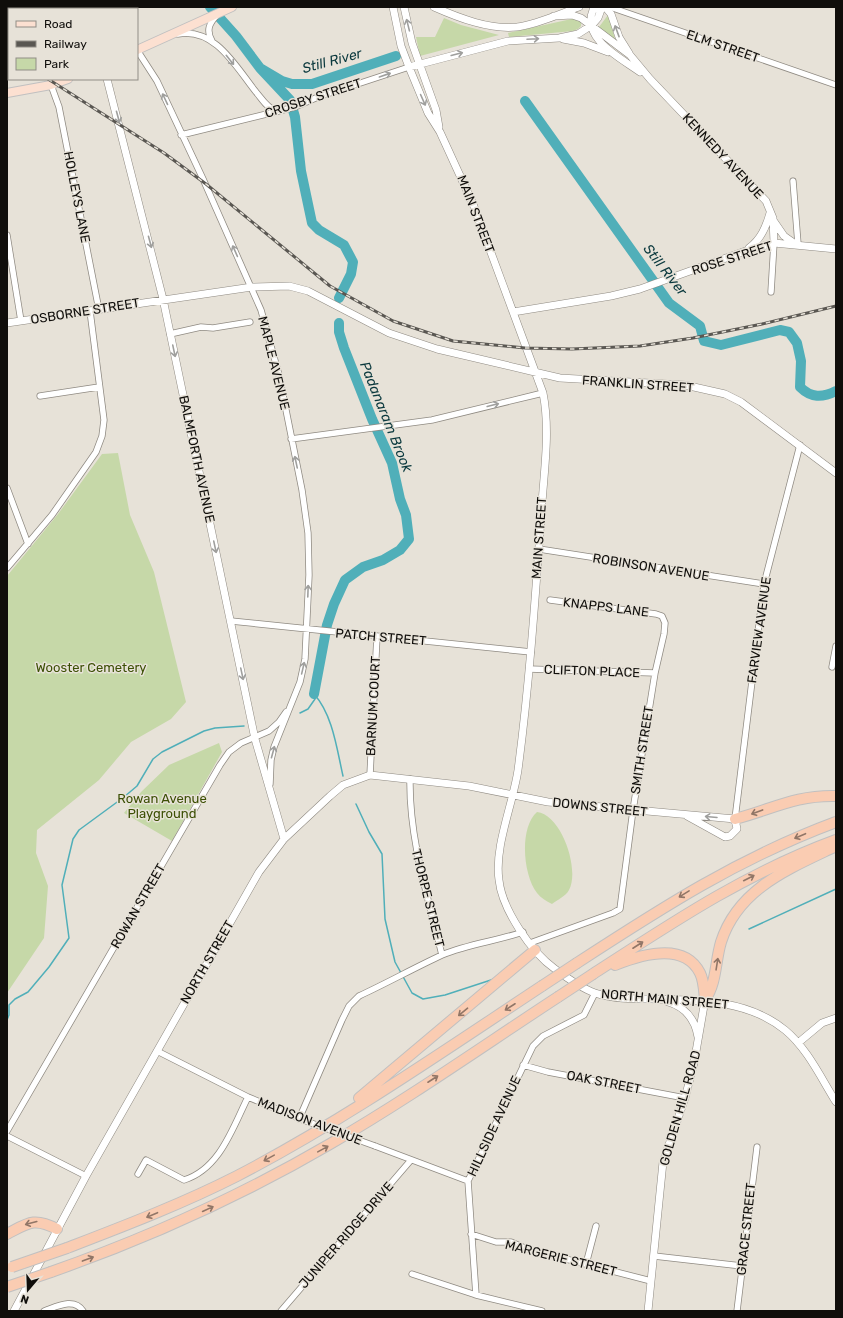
<svg xmlns="http://www.w3.org/2000/svg" width="843" height="1318" font-family="Rubik,sans-serif">
<rect width="100%" height="100%" fill="#e7e2d8"/>
<path fill="#ddd5c5" d="M7,7H109L108,9H9V50L7,49Z"/>
<path fill="#c6d8a8" d="M608,15L616,42L599,27Z
M444,18L461,25L499,35L420,56L416,37H435Z
M576,18L581,21V26L578,29L573,31L509,37L508,33Z
M118,453L130,515L154,572L186,702L171,719L131,742L99,780L37,830L36,853L48,886L44,938L7,993V576L58,514L102,454Z
M219,743L222,752L172,841L124,813L141,792L169,765Z
M537,812C562,815 580,870 569,890C566,896 557,900 552,904C546,901 541,898 537,893C523,875 519,828 537,812Z"/>
<g fill="none" stroke-linecap="round" stroke-linejoin="round">
<path stroke="#50afb9" stroke-width="1.5" d="M314,694C333,715 337,750 343,776
M300,713L308,709L315,699V696
M356,804L369,832L382,854L385,919L395,962L412,993L423,999L445,995L494,979
M749,929L836,889
M7,1020L9,1015V1005L15,999L28,992L49,967L69,938L62,885L73,839L79,830L124,797L137,786L153,759L162,752L204,731L215,728L244,726"/>
<path stroke="#50afb9" stroke-width="10" d="M210,7L236,36L260,68L282,81L292,84H312L396,56
M260,68L290,100L295,117L301,171L312,223L319,230L344,245L353,262L351,274L339,298
M525,101L669,303L700,326L704,341L721,345L780,330L789,332L797,343L801,361L800,387C811,398 822,398 836,391
M314,694L327,625L334,604L345,580L363,567L383,560L400,550L409,539L406,515L400,499L392,463L372,419L344,348L339,332V323"/>
<g stroke="#8f8a82" stroke-width="7">
<path id="street" d="M610,7L836,85
M178,34C215,27 236,67 256,92C262,99 267,108 276,111
M212,41C206,30 209,24 217,15
M137,50L157,81L203,179L261,310L279,375L302,490L308,533L309,575L305,659L300,682L274,747L271,760L270,784
M51,85L59,107L99,310
M181,135L295,107L318,97L409,67
M793,181L798,244
M7,235L21,321
M771,292L774,243
M170,334L201,327L213,328L250,322
M40,396L99,387
M291,439L432,420L543,393
M7,488L28,544
M539,549L764,584
M7,568L52,515L96,452L102,436L104,420L90,311
M231,621L531,652
M832,667L836,646
M529,669L655,673
M370,775L377,636
M410,779C409,839 428,897 442,955
M735,819L764,584L800,445
M530,943L613,913L620,909L633,810L655,673L664,634L665,623L662,616L656,614L550,600
M157,1051L248,1097L303,1120
M523,1065L548,1072L685,1098
M299,1119L342,1020L349,1006L359,996C387,983 414,968 442,955C468,944 497,941 523,932
M7,1131L220,765L229,752L241,743L269,731L279,722L286,712
M7,1136L86,1176
M375,1146L468,1181
M138,1174L146,1160L184,1180C220,1169 233,1127 248,1097
M471,1234L496,1242H511L527,1249L651,1281
M654,1256L742,1266
M586,1264L596,1226
M412,1274L476,1295L542,1311
M476,1295L468,1181L533,1046L543,1036L584,1015L595,993
M44,1311C56,1307 74,1297 83,1311
M281,1311L411,1160
M737,1311L757,1147"/>
</g>
<g stroke="#8f8a82" stroke-width="8">
<path id="secondary" d="M393,7L401,46L409,67L428,113L440,132L473,204L543,393C551,433 543,477 541,518C535,602 529,687 518,770C513,804 494,847 499,880C502,909 531,952 555,969C567,978 581,988 595,993C613,999 632,999 651,999C697,1000 747,999 785,1030C807,1048 821,1078 836,1102
M404,7L412,43L436,110L439,127
M434,7C459,18 490,30 517,27C538,24 559,14 579,7
M599,7L593,10C581,39 621,58 640,72
M605,7L611,14L619,37L629,53
M554,16L572,15L581,18L630,55L650,79L766,201L773,218L774,243
M563,39L584,43L608,52
M409,67L508,41L559,38L578,34L592,25L598,18L602,7
M107,79L163,299L255,739L284,839
M773,220L784,236L794,243
M749,248C761,239 766,227 770,213
M513,312L611,296L640,289L751,249L774,243L836,249
M7,323L252,287L289,286L308,291L389,333L437,349L560,378L685,385L725,394L741,402L836,473
M668,1002C685,1007 695,1019 698,1037
M798,1043L822,1023L836,1018
M14,1311L86,1176L259,872L284,839L330,796L343,785L370,775L469,786L548,802L735,819L737,829L730,836L725,837L687,816
M648,1311L663,1162L685,1098L694,1063L705,1000"/>
</g>
<g stroke="#c1c0c0" stroke-width="10">
<path id="primary" d="M115,9L116,7
M125,9L126,7
M137,50L232,7
M7,93L51,85L68,79"/>
</g>
<g stroke="#c1c0c0" stroke-width="12">
<path id="highway" d="M735,819C773,809 795,795 836,796
M577,963C663,907 739,858 836,822
M615,965C640,955 684,941 700,973C704,981 704,991 705,1000
M593,974C673,922 746,873 836,840
M705,1000C717,982 715,962 721,942C738,889 788,869 834,847
M359,1098L535,950
M7,1234C28,1223 34,1217 57,1229
M67,1248C124,1226 182,1204 237,1176C343,1121 442,1052 542,986
M51,1272C148,1238 241,1196 330,1144C408,1099 483,1046 558,997"/>
</g>
<use href="#street" stroke="#fff" stroke-width="5.5"/>
<use href="#secondary" stroke="#fff" stroke-width="7"/>
<use href="#primary" stroke="#fce0d1" stroke-width="8"/>
<use href="#highway" stroke="#faccb2" stroke-width="10"/>
<g stroke="#5a5752" stroke-width="3">
<path id="rail" d="M89,9L91,7
M98,9L100,7
M7,34H9
M7,55L9,56
M48,79L164,153L206,184L330,286L393,321L453,341L525,348L572,349L640,346L693,338L762,324L836,306"/>
</g>
<use href="#rail" stroke="#e7e2d8" stroke-width="1.5" stroke-dasharray="4.5" stroke-linecap="butt"/>
<g stroke="#8f8a82" stroke-width="7" stroke-linecap="butt">
<path id="street-bridge" d="M303,1120L375,1146"/>
</g>
<g stroke="#c1c0c0" stroke-width="12" stroke-linecap="butt">
<path id="highway-bridge" d="M542,986L577,963
M558,997L593,974
M12,1267L67,1248
M7,1287L51,1272"/>
</g>
<use href="#street-bridge" stroke="#fff" stroke-width="5.5"/>
<use href="#highway-bridge" stroke="#faccb2" stroke-width="10"/>
</g>
<defs><path id="oneway-shaft" d="M-6 0H5M1.5-3L5.5 0L1.5 3" fill="none" stroke-width="1.6" stroke-linecap="round" stroke-linejoin="round"/></defs>
<g stroke="#9f9f9d">
<use href="#oneway-shaft" transform="translate(408 25) rotate(-104)"/>
<use href="#oneway-shaft" transform="translate(617 31) rotate(-110)"/>
<use href="#oneway-shaft" transform="translate(533 39) rotate(-3)"/>
<use href="#oneway-shaft" transform="translate(457 54) rotate(-14)"/>
<use href="#oneway-shaft" transform="translate(230 60) rotate(51)"/>
<use href="#oneway-shaft" transform="translate(385 75) rotate(-19)"/>
<use href="#oneway-shaft" transform="translate(165 99) rotate(-115)"/>
<use href="#oneway-shaft" transform="translate(423 100) rotate(66)"/>
<use href="#oneway-shaft" transform="translate(118 117) rotate(75)"/>
<use href="#oneway-shaft" transform="translate(150 242) rotate(75)"/>
<use href="#oneway-shaft" transform="translate(235 251) rotate(-114)"/>
<use href="#oneway-shaft" transform="translate(174 351) rotate(78)"/>
<use href="#oneway-shaft" transform="translate(493 405) rotate(-14)"/>
<use href="#oneway-shaft" transform="translate(296 462) rotate(-102)"/>
<use href="#oneway-shaft" transform="translate(215 547) rotate(78)"/>
<use href="#oneway-shaft" transform="translate(308 591) rotate(-88)"/>
<use href="#oneway-shaft" transform="translate(303 668) rotate(-77)"/>
<use href="#oneway-shaft" transform="translate(242 674) rotate(78)"/>
<use href="#oneway-shaft" transform="translate(273 752) rotate(-75)"/>
<use href="#oneway-shaft" transform="translate(711 817) rotate(-175)"/>
</g>
<g stroke="#917667">
<use href="#oneway-shaft" transform="translate(757 812) rotate(160)"/>
<use href="#oneway-shaft" transform="translate(800 836) rotate(157)"/>
<use href="#oneway-shaft" transform="translate(749 878) rotate(-27)"/>
<use href="#oneway-shaft" transform="translate(684 894) rotate(148)"/>
<use href="#oneway-shaft" transform="translate(638 945) rotate(-33)"/>
<use href="#oneway-shaft" transform="translate(717 964) rotate(-81)"/>
<use href="#oneway-shaft" transform="translate(510 1007) rotate(147)"/>
<use href="#oneway-shaft" transform="translate(463 1012) rotate(140)"/>
<use href="#oneway-shaft" transform="translate(433 1079) rotate(-33)"/>
<use href="#oneway-shaft" transform="translate(323 1149) rotate(-29)"/>
<use href="#oneway-shaft" transform="translate(269 1158) rotate(151)"/>
<use href="#oneway-shaft" transform="translate(208 1209) rotate(-25)"/>
<use href="#oneway-shaft" transform="translate(152 1215) rotate(157)"/>
<use href="#oneway-shaft" transform="translate(31 1223) rotate(165)"/>
<use href="#oneway-shaft" transform="translate(88 1259) rotate(-20)"/>
</g>
<g text-anchor="middle" dominant-baseline="central" stroke-width="3" stroke-linejoin="round" paint-order="stroke">
<g font-size="13" fill="#100e0b" stroke="#e7e2d8">
<text transform="translate(723 46) rotate(19)">ELM STREET</text>
<text transform="translate(313 98) rotate(-18)">CROSBY STREET</text>
<text transform="translate(723 156) rotate(47)">KENNEDY AVENUE</text>
<text transform="translate(77 197) rotate(79)">HOLLEYS LANE</text>
<text transform="translate(476 214) rotate(69)">MAIN STREET</text>
<text transform="translate(732 258) rotate(-18)">ROSE STREET</text>
<text transform="translate(85 311) rotate(-9)">OSBORNE STREET</text>
<text transform="translate(274 363) rotate(76)">MAPLE AVENUE</text>
<text transform="translate(638 384) rotate(4)">FRANKLIN STREET</text>
<text transform="translate(197 459) rotate(78)">BALMFORTH AVENUE</text>
<text transform="translate(539 538) rotate(-86)">MAIN STREET</text>
<text transform="translate(651 567) rotate(9)">ROBINSON AVENUE</text>
<text transform="translate(606 607) rotate(7)">KNAPPS LANE</text>
<text transform="translate(759 630) rotate(-82)">FARVIEW AVENUE</text>
<text transform="translate(381 637) rotate(5)">PATCH STREET</text>
<text transform="translate(592 671) rotate(2)">CLIFTON PLACE</text>
<text transform="translate(373 706) rotate(-87)">BARNUM COURT</text>
<text transform="translate(642 750) rotate(-81)">SMITH STREET</text>
<text transform="translate(600 807) rotate(6)">DOWNS STREET</text>
<text transform="translate(428 898) rotate(76)">THORPE STREET</text>
<text transform="translate(138 906) rotate(-60)">ROWAN STREET</text>
<text transform="translate(207 962) rotate(-60)">NORTH STREET</text>
<text transform="translate(665 999) rotate(5)">NORTH MAIN STREET</text>
<text transform="translate(604 1082) rotate(11)">OAK STREET</text>
<text transform="translate(680 1108) rotate(-74)">GOLDEN HILL ROAD</text>
<text transform="translate(310 1121) rotate(21)">MADISON AVENUE</text>
<text transform="translate(494 1126) rotate(-65)">HILLSIDE AVENUE</text>
<text transform="translate(746 1229) rotate(-84)">GRACE STREET</text>
<text transform="translate(346 1235) rotate(-49)">JUNIPER RIDGE DRIVE</text>
<text transform="translate(561 1258) rotate(14)">MARGERIE STREET</text>
</g>
<g font-size="13" fill="#3c4f04" stroke="#e7e2d8">
<text x="91" y="667">Wooster Cemetery</text>
<text x="162" y="798">Rowan Avenue<tspan x="162" dy="15">Playground</tspan></text>
</g>
<g font-size="14" font-style="italic" fill="#0a383d" stroke="#e7e2d8">
<text transform="translate(332 61) rotate(-15)">Still River</text>
<text transform="translate(665 270) rotate(52)">Still River</text>
<text transform="translate(386 417) rotate(68)">Padanaram Brook</text>
</g>
</g>
<rect width="843" height="1318" fill="none" stroke="#100e0b" stroke-width="16"/>
<rect x="8" y="8" width="130" height="72" fill="#e7e2d8" stroke="#918d86"/>
<rect x="16" y="21" width="20" height="6" fill="#fce0d1" stroke="#918d86"/>
<text x="44" y="28" font-size="12" fill="#100e0b">Road</text>
<rect x="16" y="41" width="20" height="6" fill="#5a5752" stroke="#918d86"/>
<text x="44" y="48" font-size="12" fill="#100e0b">Railway</text>
<rect x="16" y="58" width="20" height="12" fill="#c6d8a8" stroke="#918d86"/>
<text x="44" y="68" font-size="12" fill="#100e0b">Park</text>
<g transform="translate(28 1290) rotate(199)" stroke="#e7e2d8" stroke-width="3" paint-order="stroke">
<path d="M0-3L7 15L0 10L-7 15Z" fill="#100e0b"/>
<text y="-6" font-size="11" font-weight="bold" text-anchor="middle" fill="#100e0b">N</text>
</g>
</svg>
